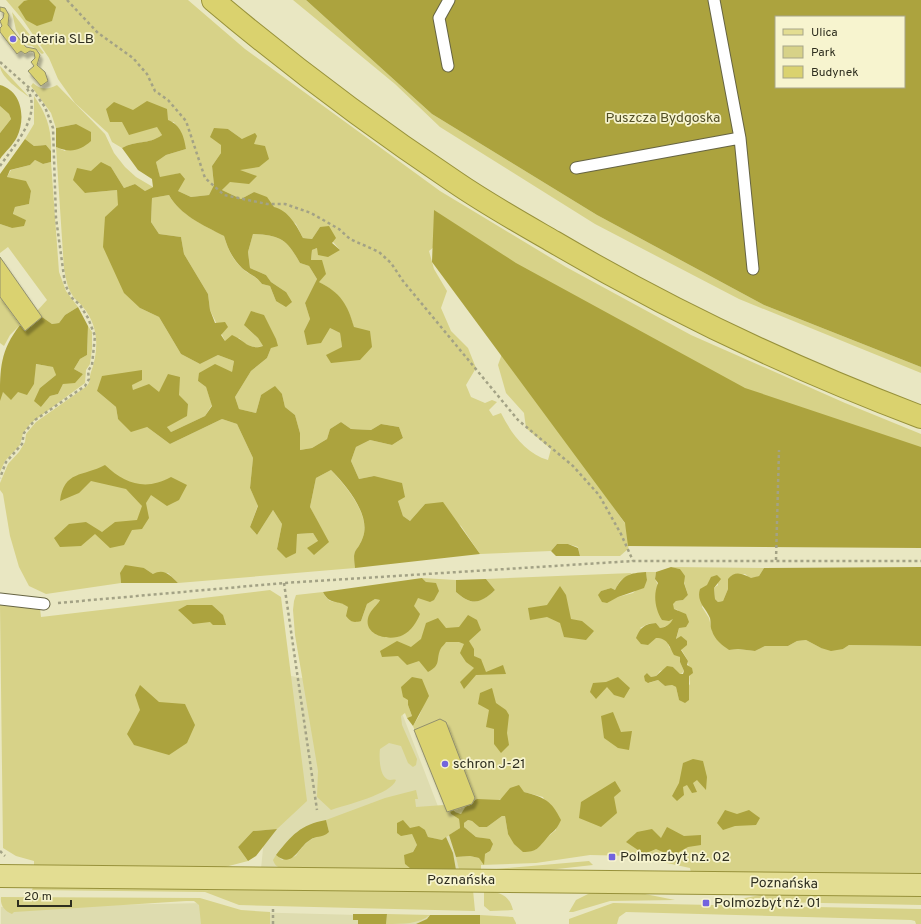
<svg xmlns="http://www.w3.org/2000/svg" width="921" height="924" font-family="Overpass,sans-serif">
<defs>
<filter id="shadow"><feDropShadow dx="2.5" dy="4.5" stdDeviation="1" flood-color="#0004"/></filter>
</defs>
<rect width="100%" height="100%" fill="#e9e7c2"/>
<path fill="#dedcaf" d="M280,674L395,695L456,853L459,871L261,869Z
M206,903L240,912L514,919L513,924H1V907Z"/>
<path fill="#d7d288" d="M6,0H188L245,49L440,191L566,267L691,335L845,403L921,434V463L815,429L441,241L429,251L434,269L447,291L441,308L451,331L468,348L476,368L466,385L471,397L485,403L492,400L497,402L489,410L493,416L501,413C511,433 525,453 548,460L551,449L526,428L524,413L506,393L498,365L503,351L631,532L628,549L620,556H580L578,547L568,544H557L551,551L480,554L461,526L425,504L410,521L403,516L398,501L374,476L359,479L351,461L356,447L370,440L392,445L403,438L399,427L381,424L371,430L351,429L341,422L330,429L327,439L312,448L300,450V433L295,415L285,407L282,394L261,395L256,413L239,409L235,397L251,371L267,358L271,348L244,325L258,338L263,346C253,349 246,346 239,338L225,341L210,310L208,294L184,254L181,237L159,234L151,222L152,198L169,195C180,215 204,225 224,236C228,249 232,259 242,268C249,275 255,275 262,284L270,286L276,301L286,292L271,282L266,275L250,268L248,252L253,234C281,235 287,240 300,263L309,266L317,279L305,303L310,319L304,331L330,328L340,333L342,347L360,360C354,327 352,298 319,282L311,260L312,250L317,248L340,250L320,227L312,239L303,238L296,224L254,192L241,199L222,190L239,170L254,144L242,139L228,129L221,144V153L212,166L214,185L209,195L191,197L178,191L180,173L160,178L156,162L166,155L186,149L174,122H122L157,126L162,135C148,145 136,140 122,148L112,142L108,133L75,103L58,79L49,58L23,20Z
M293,0H306L432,114L597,215L764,305L921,367V373L739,299L595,224L440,127L395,84Z
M12,12L44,53L42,54L32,46L26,45L16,30Z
M0,66L1,67L29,97C20,90 1,78 0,66Z
M33,83C41,90 48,90 57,85L105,134L114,153L125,167L136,177L153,187L145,191L135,184L124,188L111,167L85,193L117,190L140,308L159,317L181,354L200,364L218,355L234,361L232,373L198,381L206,387L212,405L205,416L171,432L167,427L188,404L179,396L133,390L132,385L97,391L116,407L118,419L147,427L170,444L222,419L237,424L253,458L250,488L258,505L250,527L257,535L273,510L282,524L277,549L297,534L313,533L318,541L328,542L310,507L316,478L331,470C345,485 371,515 363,537C357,554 352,546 355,568L178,583L168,573L153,574L144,568L120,573L121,583L46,594L29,586L19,567L10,536L3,494L0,490V483L8,464L19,452L25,442L26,434L36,422L87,386C91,381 89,378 91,372C99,350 99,326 83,307C79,302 74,299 71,293C67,286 66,278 64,269L56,147L65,151L76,124L56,128L51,113L31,86Z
M34,96C46,113 52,129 51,151L46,145L34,146L25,139L34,124Z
M0,106L9,114L11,119L0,133Z
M35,160L43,164L51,162L59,272L66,291L78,307L65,315L59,323L52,324L42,317L37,311L47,300L8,247L0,253V224L12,228L26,220L13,215L15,207L29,204L31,191L7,177L11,170L30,165Z
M0,297L20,325L10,335L4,346L0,343Z
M88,326L92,332V349L90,364L86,370L85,383L31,423L23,433L20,445L5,461L0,472V396L3,392H18L34,384L35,364L54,367L56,375L40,388L41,407L50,396L58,394L63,384L83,374L74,369L80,359L87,355Z
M671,567L764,568L759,576L751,579L745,574L728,579V589L723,601L718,602L715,599L714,588L718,585L717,575L702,607L709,618L712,631L729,650L738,649L755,651L765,646H788L797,641L806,640L821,648L843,649L849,645L921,646V875L691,873L690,868L634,856L590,855L536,863L481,865V869L459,870L456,857L470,856L479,858L490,851L482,838L476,837L464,827V823L468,820L472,821L479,827H487L502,816H505L508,834L545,839L556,830L543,797L524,792L464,811L461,814L455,812L451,814L459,819L460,828L442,840L428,837L425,830L401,836L412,834L417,845L405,864L411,869L284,868C278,868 275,866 273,860L276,855L282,860L296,856C305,841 314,837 329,832L326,820L385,798L416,790L418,799H415L416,807L444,805L413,726L419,716L426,700H408V705L412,716L407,718L405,713L401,716L402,725L417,759L416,765L413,767L408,763L401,746L389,743L380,749C379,756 379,779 390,780C392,780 394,779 396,780C392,794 345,805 331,810L317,797L318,771L295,635L293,610L294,601L296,595L323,592C330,606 334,599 344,604C351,608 356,616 361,621L367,604L375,599L380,600L369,615L413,606L426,582L422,578L456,580V592C472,606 479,604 495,590L486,579L632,573L620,581L615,590L611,588L601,591L599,595L607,602L618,597L633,593L647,580L646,572H656L655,579L674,618C671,624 667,627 660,628L656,623L648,624L640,628L656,638H663L668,642L669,647L680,657V662L684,671L680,675L673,667L660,671L656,676L651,677L647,673L649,683L658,680L665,686L672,685L676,687L679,700L690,684L688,661L676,640L679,628L678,610L673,609L672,604L676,601L683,600L688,595L680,569Z
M270,590L281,597L307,801L277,829L253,831L238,847L248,861L221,868L34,866V861L16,856L3,848L0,605L40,608L41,617Z
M589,861L593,865L539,871L485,870Z
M33,887L473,890L475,911L239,905L205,892L32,890Z
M484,891C499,892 509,894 513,910L490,911L484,906Z
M590,893H640L675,900L610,901L573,912H569L576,900Z
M770,893L921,895V905L730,901Z
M1,897L200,898L241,910L270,912V924H201L199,905L194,901H186L14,912L12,914C4,911 0,905 1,897Z
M613,903L921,909V924H916L915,921L911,920L626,912L619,917L617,924H569V919Z
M387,914L430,915C419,924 402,924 386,924Z
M480,915L513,917L516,923V924H480Z"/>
<path fill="#aca33e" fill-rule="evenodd" d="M28,0H49L56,7L52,21L37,26L26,20L18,7L24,1Z
M306,0H921V367L764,305L597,215L432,114ZM776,17H904V87H776Z
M0,85C22,91 26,118 17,137C13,145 5,152 0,159V133L11,119L9,114L0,106Z
M147,101L167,109L168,120C181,125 184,137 186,149L166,155L156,162L160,177L180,173L185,179L178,191L191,197L209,195L214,185L212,166L221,153V145L210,137L214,128L228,129L242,139L255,133L257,136L254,144L265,146L269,159L259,167L240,170L257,176L249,184L230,182L222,190L241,199L254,192L267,197L274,207C288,210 297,226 303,238L312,239L320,227L329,226L336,238L332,243L340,250L328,257L318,255L317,248L312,250L311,260H322L326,274L319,282C340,292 348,305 354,327L370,331L372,347L360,360L331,363L326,355L342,347L340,333L330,328L321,343L307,345L304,331L310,319L305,303L317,279L309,266L300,263C287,240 281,235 253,234L248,252L250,268L266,275L271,282L286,292L292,302L286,307L276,301L270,286L262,284C255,275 250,275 242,268C232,258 228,249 224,236C203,225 180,215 169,195L152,198L151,222L159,234L181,237L184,254L208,294L210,310L215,323L225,322L228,327L221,335L225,341L232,335C244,340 249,351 263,346L258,338L244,325L251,311L264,315L276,339L278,346L271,348L267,358L251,371L235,397L239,409L256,413L261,395L275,386L282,394L285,407L295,415L300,433V450L312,448L327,439L330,429L341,422L351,429L371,430L381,424L399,427L403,438L392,445L370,440L356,447L351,461L359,479L374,476L402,483L405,497L398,501L403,516L410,521L425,504L443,502L480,554L355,568C352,546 357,554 363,537C371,515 346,485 331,470L316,478L310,507L329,542L314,555L307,548L318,541L313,533L297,534L296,553L286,558L277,549L282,524L273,510L257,535L250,527L258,506L250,488L253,458L237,424L222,419L170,444L147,427L131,432L118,419L116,407L97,391L102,376L142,370V380L132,385L133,390L149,384L159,392L168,374L180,377L179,395L188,404L187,416L167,427L171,432L205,416L212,406L206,387L198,381L199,373L215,364L232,372L234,361L218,355L200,364L181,354L159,317L140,308L124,293L103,247L105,217L118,205L117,190L85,193L73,180L77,168L91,171L101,162L111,167L124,188L135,184L145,191L153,187L152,179L138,170L122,148C136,140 148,145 162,135L157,127L129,135L122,122H110L106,109L114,102L133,110Z
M76,124L91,132V141C80,151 70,153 56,147V128Z
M25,139L34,146L46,145L51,151V162L43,164L35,160L30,165L10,170L7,177L26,181L31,191L29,204L15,207L13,214L26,220L24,226L12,228L0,224V174Z
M434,210L516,263L745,388L921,447V548L628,546L625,523L432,262Z
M78,307L88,326L87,355L80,359L74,369L83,374L75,383L63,384L58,394L50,396L41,407L34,401L40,388L56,375L53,367L36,364L34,384L27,395L18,392L11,400L3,392L0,401C0,368 0,351 20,325L25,331L42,317L52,324L59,323L65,315Z
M105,465C125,484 146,491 171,477L187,485L179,500L167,506L151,495L146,503L149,518L142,529L132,530L124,545L110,548L95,534L81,546L60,547L54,538L69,524L86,522L102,532L115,522L137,520L142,506L126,489L91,481L79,493L60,501C64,470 83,477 105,465Z
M557,544H568L578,548L580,556H556L551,551Z
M125,565L144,568L153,574C164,568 170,575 178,583H121L120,573Z
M671,567L680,569L685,576L684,583L688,595L683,600L676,601L673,604L674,609L686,614L689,622L686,627L679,628L676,639L681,636L687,641V645L681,650L688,661L687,665L692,668L693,673L689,676V700L685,703L679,700L676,687L672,685L665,686L658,680L648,683L645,681L644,676L647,673L651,677L656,676L667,666L673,667L680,674H683L684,671L680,662V657L674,655C669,646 668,638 656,638L648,645L641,644L636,638C640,628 644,624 656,623L660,628C667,627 670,624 673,619L669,621L662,620C655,609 653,595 658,583L655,579L656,572Z
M921,567V646L849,645L843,649L831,651L821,648L806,640L797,641L788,646H765L755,651L738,649L729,650C722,645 715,640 712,631C710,627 711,622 710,618C706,608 696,602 700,589L707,585L711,577L717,575L721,579L714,588L715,599L718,602L723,601L728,589V579C735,570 743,574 751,578L759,576L764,568Z
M646,572L647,580L644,588L618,597L607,603L602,602L598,595L601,591L611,588L615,590C623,575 629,573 646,572Z
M422,578L426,582L436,583L439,591L434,600L430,602L418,598L414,606L420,614C417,622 411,631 403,635C389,642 361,635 369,615C371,610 377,605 380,600L375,599L367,604L361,621C353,623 351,622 346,616L348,607C338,599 330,606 323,592Z
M486,579L495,590C480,604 472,606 456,592V580Z
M560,586L566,595L571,619L582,621L594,631L586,640L564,637L560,623L547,617L530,620L528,608L547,605Z
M187,605H212L223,615L226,625H213L210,622L193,624L178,610Z
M468,615L477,620L481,630L469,641L474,649V656L481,659L486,672L503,665L506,674L476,675L464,689L460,682L474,668L466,662L460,653L464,644L459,642H446C445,644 441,647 440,650C436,661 441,665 428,672L419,661L407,665L398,656L382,657L380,651L397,641L411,647L421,639L426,623L438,618L446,628L459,627Z
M412,677L422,679L429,696L413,726L407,718L412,716L408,705V700L403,697L401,687Z
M618,677L630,688L624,698L614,695L607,687L596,699L590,692L593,683L606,682Z
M140,685L159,702L185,704L195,725L187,743L169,755L134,745L127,734L140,710L135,695Z
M492,688L496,703L506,710L509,715L507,733L509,745L501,753L494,744V729L486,727L489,710L478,704L480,693Z
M613,712L621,732L632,731L629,750L618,748L604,738L601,716Z
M693,759L703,761L707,777L706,790L697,780L693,783L697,792L692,793L687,785L683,787L684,795L677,801L672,796L679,783L683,763Z
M615,781L621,791L614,797L617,813L601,827L579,818L581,802Z
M519,785L524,792C545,798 551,800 561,820C555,833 553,830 546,839C538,848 537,852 523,852L514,844L508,834L505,816H502L487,827H479L472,821L468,820L464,823V827L476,837L490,839L493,844L490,851L485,854L484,865L479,858L470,856L456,857L449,835L460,828L459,819L451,814L449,808L451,806L455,812L461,814L466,806L477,799L500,800L510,788Z
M725,810L737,814L749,810L760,818L756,825L735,826L723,830L717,823Z
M326,820L329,832C321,839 316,835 310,840C297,848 293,869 276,855C292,835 300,825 326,820Z
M403,820L410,828L419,826L425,830L428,837L442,840L446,837L453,853L456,870L411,869L405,864L404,855L413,852L417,845L412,834L401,836L397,833V823Z
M667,827L684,836L701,835V845L688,847L672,856L656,849L644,854L626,842L637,832L652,829L661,838Z
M277,829L256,856L248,861L238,847L253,831Z
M353,914H387L386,924H358V920H353Z
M430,915H480V924H416L427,919Z"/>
<path fill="#dad26f" stroke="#918f6d" filter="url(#shadow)" d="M0,7L5,8L9,15L8,25L26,47L36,49L40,55L37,65L45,72L48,81L41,86L28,71L34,66L31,62L35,58L34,52L30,51L25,54L21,51L17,54L0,32V28L2,26L0,21L3,18L4,13L0,11Z
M0,257L42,317L25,331L0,297Z
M440,719L446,722L475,798L472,804L447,812L414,730Z"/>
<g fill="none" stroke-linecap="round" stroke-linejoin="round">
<g stroke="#666443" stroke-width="13">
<path id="service" d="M714,0L740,138L753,269
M448,66L439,18L449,0
M576,168L740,138
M0,599L44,604"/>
</g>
<g stroke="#97913a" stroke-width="24">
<path id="primary" d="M0,876L921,885"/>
</g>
<g stroke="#97913a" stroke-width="24">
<path id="trunk" d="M213,0C290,65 371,126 455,182C487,204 521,223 554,242C671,311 794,369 921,417"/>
</g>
<path stroke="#a3a285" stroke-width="2.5" stroke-dasharray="3 3" stroke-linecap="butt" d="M67,0L98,33L133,58L147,74L155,91L168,100L186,121L205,178L224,195L267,204H285L311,213L339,229L350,239L379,252L391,263L403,281L518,420L573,466L599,495L621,534L633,561
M0,62L34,92L45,107L53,128L56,218L65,284L71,297L80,305L88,318L95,336L92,365L88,371L89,379L85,386L35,420L24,433L22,444L6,462L0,478
M0,166C15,144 44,114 26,87
M776,560L779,450
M284,583L317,810
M58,603L284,583L633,561H921
M0,851L5,856
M273,909V924"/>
<use href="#service" stroke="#fff" stroke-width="11"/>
<use href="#primary" stroke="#e3dd92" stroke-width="22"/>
<use href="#trunk" stroke="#dad26e" stroke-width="22"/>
</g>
<g fill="#7264de" stroke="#f7f4cf" stroke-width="1.5">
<circle cx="13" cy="39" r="4"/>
<circle cx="445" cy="764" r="4"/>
<rect x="608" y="853" width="8" height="8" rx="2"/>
<rect x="702" y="899" width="8" height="8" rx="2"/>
</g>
<g text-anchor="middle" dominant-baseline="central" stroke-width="3.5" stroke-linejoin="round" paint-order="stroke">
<g font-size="14" fill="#2e2e1f" stroke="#f7f4cf" text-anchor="start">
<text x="21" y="39">bateria SLB</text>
<text x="453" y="764">schron J-21</text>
<text x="620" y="857">Polmozbyt nż. 02</text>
<text x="714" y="903">Polmozbyt nż. 01</text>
</g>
<g font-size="14" fill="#514e25" stroke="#f7f4cf">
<text x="663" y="118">Puszcza Bydgoska</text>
</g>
<g font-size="14" fill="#2e2e1f" stroke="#f7f4cf">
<text x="461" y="880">Poznańska</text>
<text transform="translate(784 884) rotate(1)">Poznańska</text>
</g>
</g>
<rect x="775" y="16" width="130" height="72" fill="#f7f4cf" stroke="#a7a589"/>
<rect x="783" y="29" width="20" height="6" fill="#e3dd92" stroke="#a7a589"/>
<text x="811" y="36" font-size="12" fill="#2e2e1f">Ulica</text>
<rect x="783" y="46" width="20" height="12" fill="#d7d288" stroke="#a7a589"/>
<text x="811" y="56" font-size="12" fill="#2e2e1f">Park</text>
<rect x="783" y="66" width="20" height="12" fill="#dad26f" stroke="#a7a589"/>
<text x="811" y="76" font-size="12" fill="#2e2e1f">Budynek</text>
<path d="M18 900v6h53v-6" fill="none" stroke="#2e2e1f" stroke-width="2"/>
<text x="24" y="900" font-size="12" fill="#2e2e1f" stroke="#f7f4cf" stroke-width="3" paint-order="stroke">20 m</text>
</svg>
